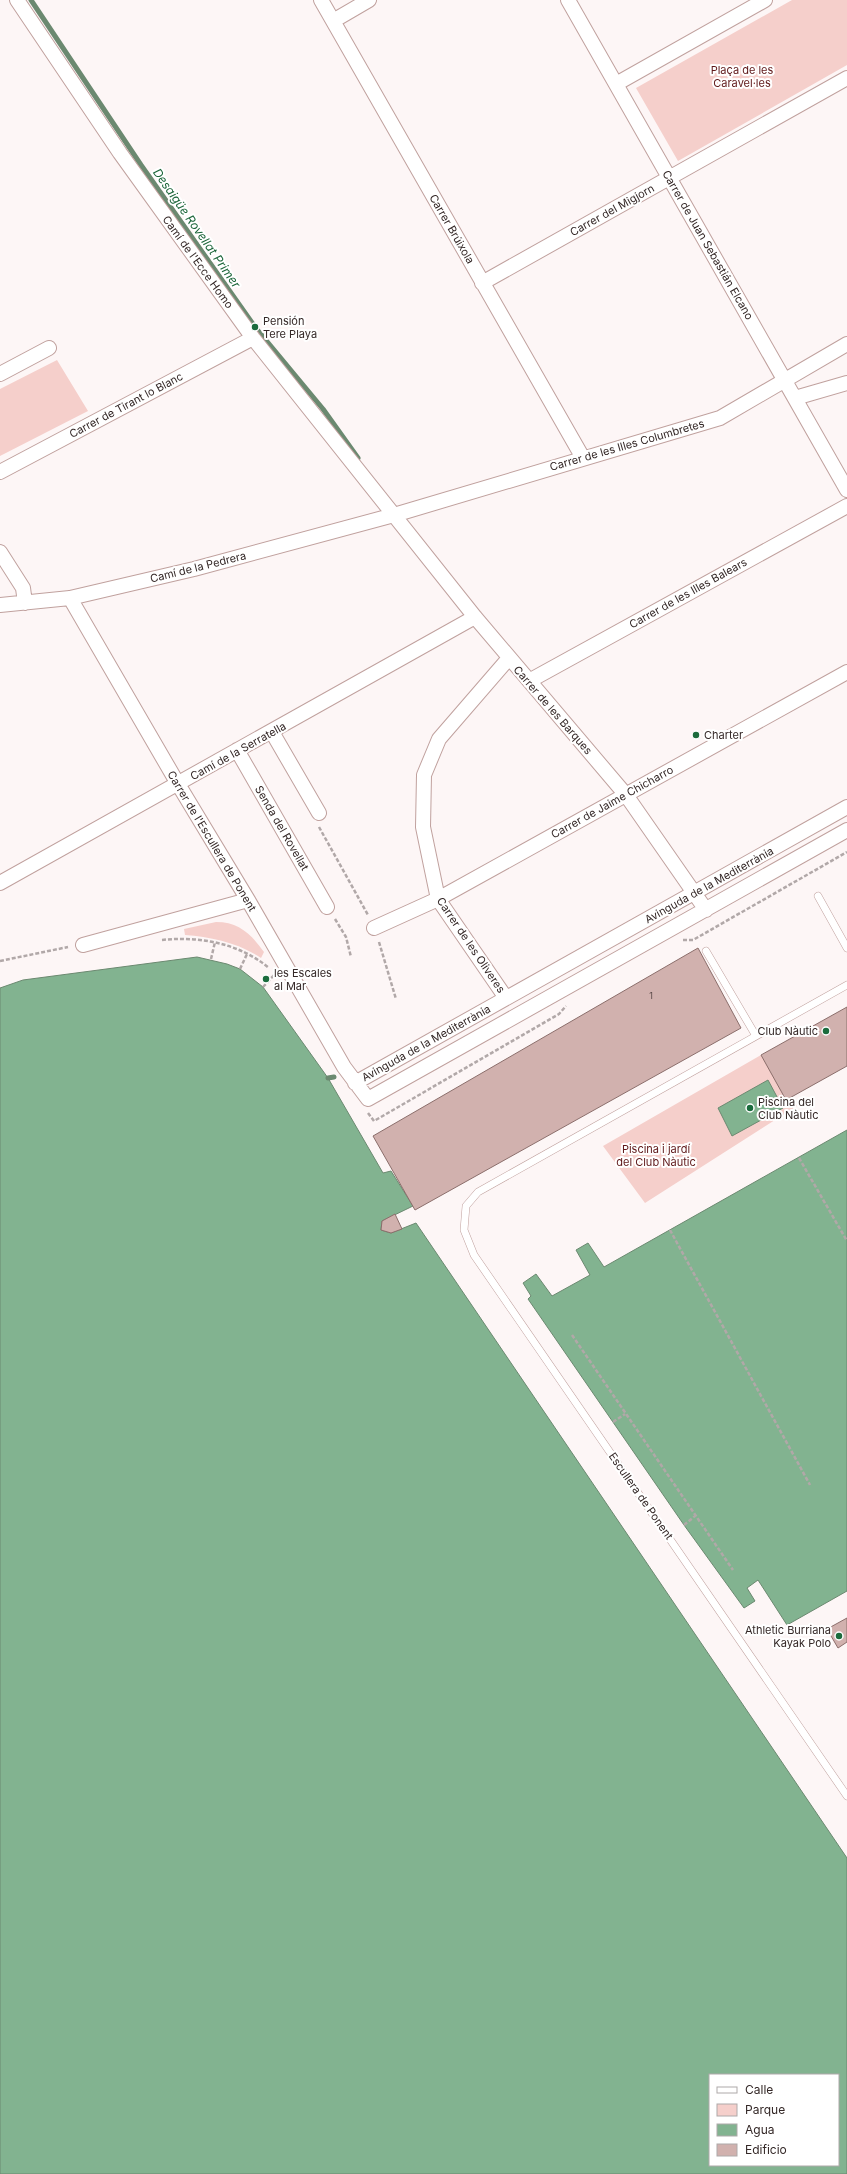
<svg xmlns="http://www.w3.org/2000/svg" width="847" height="2174" font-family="Inter,sans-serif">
<rect width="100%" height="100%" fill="#fdf6f6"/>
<path fill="#f5cfcb" d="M792,0H847V65L678,161L636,88Z
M57,360L88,411L0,456V389Z
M216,922C239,922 251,934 264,952L261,958C239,943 211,937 185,935L184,929Z
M761,1055L797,1106L645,1203L603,1146Z"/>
<path fill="#82b390" stroke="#6b8970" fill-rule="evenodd" d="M197,957L227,964L240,969L263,987L328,1078L383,1173L391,1171L413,1206L382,1221L381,1230L391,1233L416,1223L847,1858V2174H0V988L23,980ZM710,2075H838V2165H710Z
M768,1080L783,1108L732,1136L718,1108Z
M847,1130V1591L787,1625L758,1580L747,1588L755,1601L744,1608L684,1525L528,1299L531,1296L523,1283L536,1274L552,1296L590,1275L576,1250L588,1243L604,1267Z"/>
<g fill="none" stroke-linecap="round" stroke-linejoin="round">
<path stroke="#6b8970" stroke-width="5" d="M31,0L141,165L255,327L323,409L358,458
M328,1078L334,1077"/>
</g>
<path fill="#d1b1ae" stroke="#8b6e6b" d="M698,948L741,1028L415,1210L373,1136Z
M847,1007V1066L786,1100L761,1055Z
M395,1214L402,1229L391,1233L381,1230L382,1221Z
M847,1618V1642L838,1648L827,1629Z"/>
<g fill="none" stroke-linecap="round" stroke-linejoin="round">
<g stroke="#c0a19e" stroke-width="8">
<path id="lane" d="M818,896L847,948
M706,951L756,1036
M847,985L478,1192L466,1206L464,1230L474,1255L847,1796"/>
</g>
<g stroke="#c0a19e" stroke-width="16">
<path id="street" d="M17,0L120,153L253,338L475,617L626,795L706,910
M321,0L583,458
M568,0L847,490
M333,21L369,0
M616,84L765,0
M482,283L847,78
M0,374L49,348
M795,398L847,383
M0,472L253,338
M0,552L23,588L25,603
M70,598L178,784L248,900L344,1067L368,1099L847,830
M0,605L70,598L194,569L394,515L720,418L847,344
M529,681L847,506
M272,732L319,813
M237,750L327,907
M0,883L475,617
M374,928L438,899L847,672
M83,945L248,900
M506,998L438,899L423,827L424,775L439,739L509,658
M355,1083L847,807"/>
</g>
<path stroke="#b1a8a8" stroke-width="2.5" stroke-dasharray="4 2" stroke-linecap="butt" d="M319,827L368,915
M335,919L346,937L351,957
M162,940C199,936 239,943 269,968
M683,940H693L847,852
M379,942L396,999
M211,959L215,942
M0,961L68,947
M240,969L247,954
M263,987L275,974
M368,1113L374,1121L559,1014L566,1006
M799,1158L847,1241
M670,1230L810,1485
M572,1335L733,1570
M613,1422L625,1414
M684,1525L695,1516"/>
<use href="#lane" stroke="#fff" stroke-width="7"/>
<use href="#street" stroke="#fff" stroke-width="14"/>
</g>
<g fill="#1b6c3d" stroke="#fff" stroke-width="1.5">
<circle cx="255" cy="327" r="4"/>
<circle cx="696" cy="735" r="4"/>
<circle cx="266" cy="979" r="4"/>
<circle cx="826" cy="1031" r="4"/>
<circle cx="750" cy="1108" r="4"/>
<circle cx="839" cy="1636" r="4"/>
</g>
<g text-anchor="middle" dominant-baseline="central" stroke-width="4" stroke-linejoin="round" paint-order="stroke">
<g font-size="9" fill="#5b4a49">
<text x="651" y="995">1</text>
</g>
<g font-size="11" fill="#5f1819" stroke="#fff">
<text x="742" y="70">Plaça de les<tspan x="742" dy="13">Caravel·les</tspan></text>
<text x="656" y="1149">Piscina i jardí<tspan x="656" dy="13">del Club Nàutic</tspan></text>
</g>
<g font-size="11" fill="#342827" stroke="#fff">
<text transform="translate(612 210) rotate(-29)">Carrer del Migjorn</text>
<text transform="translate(452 229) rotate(60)">Carrer Brúixola</text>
<text transform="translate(708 245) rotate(60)">Carrer de Juan Sebastián Elcano</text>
<text transform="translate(198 262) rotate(54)">Camí de l'Ecce Homo</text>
<text transform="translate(126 405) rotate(-28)">Carrer de Tirant lo Blanc</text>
<text transform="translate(627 445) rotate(-16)">Carrer de les Illes Columbretes</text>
<text transform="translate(198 567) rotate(-14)">Camí de la Pedrera</text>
<text transform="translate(688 593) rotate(-29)">Carrer de les Illes Balears</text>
<text transform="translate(553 710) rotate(49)">Carrer de les Barques</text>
<text transform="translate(238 751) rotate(-29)">Camí de la Serratella</text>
<text transform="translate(612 802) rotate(-29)">Carrer de Jaime Chicharro</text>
<text transform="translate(282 828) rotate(60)">Senda del Rovellat</text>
<text transform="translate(212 841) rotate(59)">Carrer de l'Escullera de Ponent</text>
<text transform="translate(709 885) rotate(-29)">Avinguda de la Mediterrània</text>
<text transform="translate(471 945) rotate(56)">Carrer de les Oliveres</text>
<text transform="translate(426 1043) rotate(-29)">Avinguda de la Mediterrània</text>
<text transform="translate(641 1496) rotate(55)">Escullera de Ponent</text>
</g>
<g font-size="11" fill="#342827" stroke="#fff" text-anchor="start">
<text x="263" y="321">Pensión<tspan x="263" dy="13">Tere Playa</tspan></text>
<text x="704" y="735">Charter</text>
<text x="274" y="973">les Escales<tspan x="274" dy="13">al Mar</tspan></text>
<text x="818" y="1031" text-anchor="end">Club Nàutic</text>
<text x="758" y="1102">Piscina del<tspan x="758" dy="13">Club Nàutic</tspan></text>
<text x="831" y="1630" text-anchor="end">Athletic Burriana<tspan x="831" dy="13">Kayak Polo</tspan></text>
</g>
<g font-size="12" font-style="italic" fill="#1c663a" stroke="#fff">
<text transform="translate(197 228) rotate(55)">Desaigüe Rovellat Primer</text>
</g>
</g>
<rect x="709" y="2074" width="130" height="92" fill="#ffffff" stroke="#aea9a9"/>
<rect x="717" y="2087" width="20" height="6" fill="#ffffff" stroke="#aea9a9"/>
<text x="745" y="2094" font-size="12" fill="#342827">Calle</text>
<rect x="717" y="2104" width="20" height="12" fill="#f5cfcb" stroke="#aea9a9"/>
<text x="745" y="2114" font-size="12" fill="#342827">Parque</text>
<rect x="717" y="2124" width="20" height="12" fill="#82b390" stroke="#aea9a9"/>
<text x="745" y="2134" font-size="12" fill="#342827">Agua</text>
<rect x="717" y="2144" width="20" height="12" fill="#d1b1ae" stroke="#aea9a9"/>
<text x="745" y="2154" font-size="12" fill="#342827">Edificio</text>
</svg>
